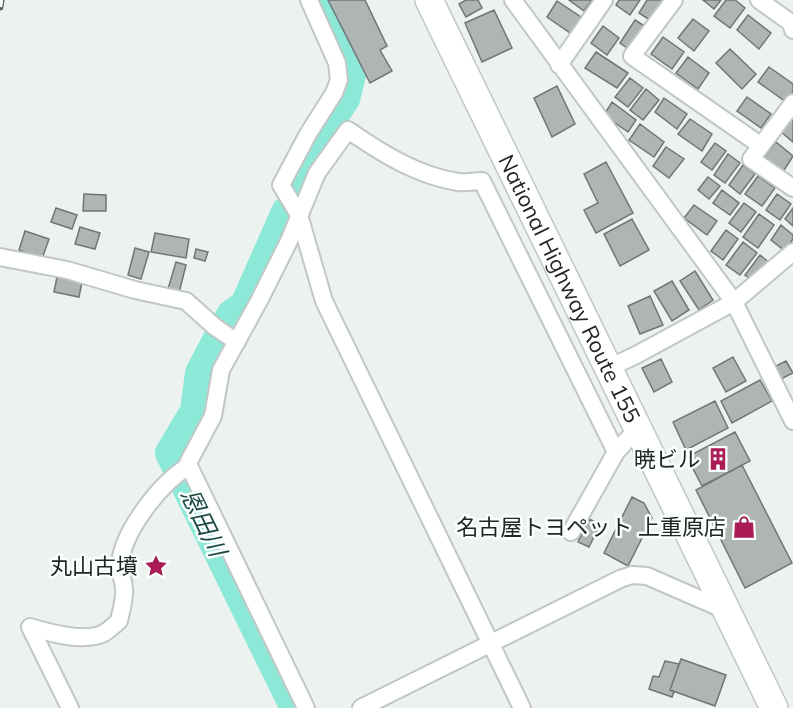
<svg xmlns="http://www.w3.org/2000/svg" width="793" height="708" font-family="Mulish,'Noto Sans JP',sans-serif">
<rect width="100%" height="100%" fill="#ebf2f0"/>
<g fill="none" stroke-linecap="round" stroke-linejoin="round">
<path stroke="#8de9d7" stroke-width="30" d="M294,191L306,157L345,99L351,75L349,60L322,0
M223,329L232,314L245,305L286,212
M220,335L200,373L195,411L170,453L295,708"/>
</g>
<path fill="#aeb5b3" stroke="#707675" stroke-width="1.5" d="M328,0H365L387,46L380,50L392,71L370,83Z
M466,0H478L482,8L466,17L459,4Z
M569,0H592L584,11Z
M619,0H640L630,15L616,5Z
M647,0H668L653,22L639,13Z
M703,0H721L714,9Z
M726,0H735L745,8L730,28L714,16Z
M557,1L584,19L573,35L547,17Z
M494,10L512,48L482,62L465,23Z
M748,15L771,33L759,49L737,30Z
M693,19L709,31L694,51L678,38Z
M635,20L649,29L633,52L620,43Z
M603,26L619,38L607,55L591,43Z
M663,37L684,52L672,69L651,54Z
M730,49L756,74L742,89L716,63Z
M596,52L628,73L617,88L585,68Z
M688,57L709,73L698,89L676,73Z
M769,67L793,84V92L786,102L758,82Z
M630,78L643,88L628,107L615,97Z
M557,86L575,124L552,137L534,98Z
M646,89L659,100L643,120L630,110Z
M747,97L771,114L761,128L737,111Z
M664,98L687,114L677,129L655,112Z
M612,102L636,120L628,132L604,115Z
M792,118L793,119V142L781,132Z
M690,119L712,134L702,151L678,134Z
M640,124L664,142L654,157L629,140Z
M776,142L793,156L783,172L764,157Z
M715,143L726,151L712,170L701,162Z
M666,147L684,159L669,178L653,166Z
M728,154L740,163L725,183L714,175Z
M606,162L633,213L596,233L584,210L598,203L584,174Z
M743,165L755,174L740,194L729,185Z
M758,176L775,188L762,206L745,194Z
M708,177L720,186L709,199L698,190Z
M722,190L739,203L730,215L713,203Z
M84,194L106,195V211H83Z
M777,194L791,204L780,220L766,210Z
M744,203L756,212L741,232L729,223Z
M694,205L717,221L707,235L684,218Z
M56,208L77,215L72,229L51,222Z
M793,208V226L785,219Z
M759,214L774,225L758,248L743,237Z
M632,219L649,250L620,266L604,234Z
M781,225L793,235V239L785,251L771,240Z
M80,227L100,233L95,249L75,244Z
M726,230L738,239L723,260L711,251Z
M25,231L49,239L42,259L19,250Z
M155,233L189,239L186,258L151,252Z
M743,242L757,253L740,275L726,265Z
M135,248L149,252L141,279L128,275Z
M196,249L208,252L205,261L194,258Z
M760,255L771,264L756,283L745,275Z
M176,262L186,265L179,293L168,289Z
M695,271L713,300L699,310L680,281Z
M57,277L82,282L79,297L54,292Z
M672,281L689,310L672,321L654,291Z
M650,296L663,325L640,334L628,306Z
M733,357L746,381L726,392L713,368Z
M661,359L672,382L654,392L642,368Z
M786,361L793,373L779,380L772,368Z
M760,380L772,401L732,423L721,401Z
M715,401L728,428L686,450L673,422Z
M735,432L750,461L702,486L687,457Z
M742,465L792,563L745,588L696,490Z
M632,497L644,503L652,518L628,566L604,553Z
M589,519L600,524L589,547L578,542Z
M681,659L726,675L715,706L670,690Z
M665,661L679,664L670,690L674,692L672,697L649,689L653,676L659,677Z"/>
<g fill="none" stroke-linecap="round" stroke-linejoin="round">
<g stroke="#c0c7c6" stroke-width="20">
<path id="minor" d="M309,0L337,63L339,80L334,93L308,134L281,185L299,215L324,301L522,708
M513,0L734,302L793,421
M674,0L632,56L760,145
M759,0L791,23L793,30
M559,65L604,0
M793,103L751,159L793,188
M0,257L67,270L135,290L186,301L215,327L237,342
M609,368L638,354L734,302L793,252
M189,466L306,708
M571,532L616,452L638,428
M70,708L30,627C50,633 85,643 104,633C109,630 114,625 119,621C121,611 125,599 124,589C124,582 120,574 120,566C121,533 161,482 189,466L188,463L213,416L221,370L260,299L289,241L317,173L348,130C381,153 418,176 458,182C466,183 475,181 482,181L616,452
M361,708L620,579L632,575L647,576L725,610"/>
</g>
<g stroke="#c0c7c6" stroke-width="30">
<g id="trunk">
<path id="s1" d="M429,0L774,708"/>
</g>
</g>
<use href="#minor" stroke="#fff" stroke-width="16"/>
<use href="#trunk" stroke="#fff" stroke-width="27"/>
<g stroke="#5b5e5e" stroke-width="7">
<path id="rail" d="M0,7L1,0"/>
</g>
<use href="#rail" stroke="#f9fffe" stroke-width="4.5" stroke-dasharray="14" stroke-linecap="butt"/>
</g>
<defs>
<g id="building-bare" transform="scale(1.8)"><path d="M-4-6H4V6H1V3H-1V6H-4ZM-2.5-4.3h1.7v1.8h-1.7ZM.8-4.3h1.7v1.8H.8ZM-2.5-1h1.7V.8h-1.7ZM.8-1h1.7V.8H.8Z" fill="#ab1b55" stroke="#f9fffe" stroke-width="2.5" paint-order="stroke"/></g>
<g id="shop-bare" transform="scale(1.8)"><path d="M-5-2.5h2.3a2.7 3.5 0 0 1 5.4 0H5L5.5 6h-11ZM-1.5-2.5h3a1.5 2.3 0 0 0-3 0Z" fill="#ab1b55" stroke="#f9fffe" stroke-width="2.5" paint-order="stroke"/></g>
<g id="sight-bare" transform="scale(1.8)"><path d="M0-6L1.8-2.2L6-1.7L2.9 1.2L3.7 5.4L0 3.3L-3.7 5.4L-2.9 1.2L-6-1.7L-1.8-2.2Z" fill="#ab1b55" stroke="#f9fffe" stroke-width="2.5" paint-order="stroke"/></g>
</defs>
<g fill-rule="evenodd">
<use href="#building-bare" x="718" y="459"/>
<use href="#shop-bare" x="744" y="527"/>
<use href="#sight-bare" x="156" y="566"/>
</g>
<g text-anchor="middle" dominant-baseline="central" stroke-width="5" stroke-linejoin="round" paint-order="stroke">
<g font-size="22" fill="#232525" stroke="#f9fffe">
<text stroke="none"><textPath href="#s1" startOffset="321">National Highway Route 155</textPath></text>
</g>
<g font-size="22" fill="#232525" stroke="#f9fffe" text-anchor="end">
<text x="700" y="459">暁ビル</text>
<text x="726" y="527">名古屋トヨペット 上重原店</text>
<text x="138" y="566">丸山古墳</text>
</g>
<g font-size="24" font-style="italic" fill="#204942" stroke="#f9fffe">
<text transform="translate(204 522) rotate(64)">恩田川</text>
</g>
</g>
</svg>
